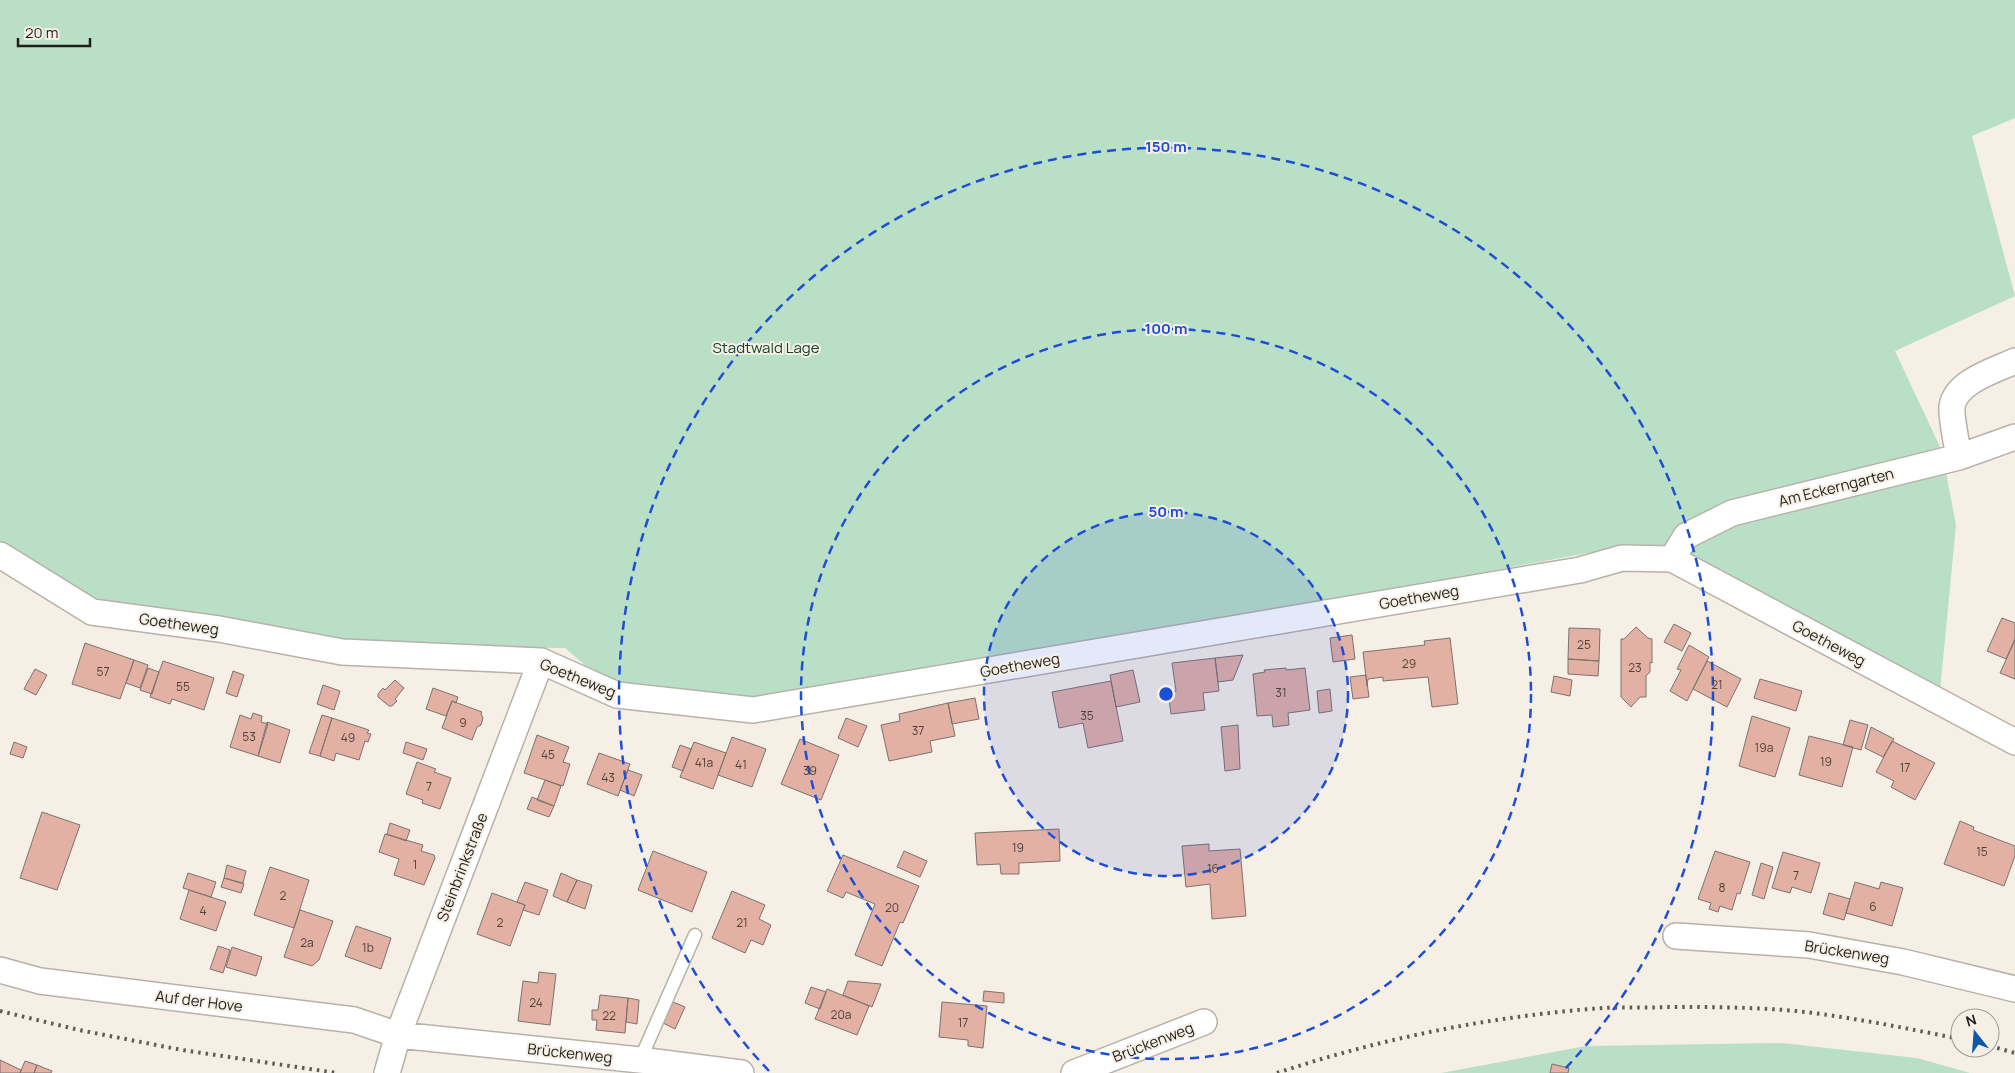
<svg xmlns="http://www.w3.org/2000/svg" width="2015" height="1073" font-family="Manrope,sans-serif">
<rect width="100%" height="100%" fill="#f6efe5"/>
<path fill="#b9e0c6" d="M0,0H2015V118L1972,136L2015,296L1895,351L1942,451L1956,525L1940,691L1744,586L1664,545L1588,553L1356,596L761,700L610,687L565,648L318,650L92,601L0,543Z
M1782,1043L1917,1058L1970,1073H1441L1586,1046Z"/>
<path fill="#e2b1a4" stroke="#7d726e" d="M2002,618L2015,623V639L2006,659L1987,651Z
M1674,624L1691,633L1682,651L1664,642Z
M1636,627L1648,638L1652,639V663L1650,662V672L1646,676V697H1640L1631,707L1621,697V639H1624Z
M1569,628L1600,629L1599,661L1568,659Z
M1352,635L1355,659L1333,662L1330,638Z
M1450,638L1458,704L1432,707L1428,677L1383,681V677L1368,679L1367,686L1363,652L1425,645L1424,641Z
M2015,640V679L2000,673Z
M85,643L134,660L120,699L72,684Z
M1689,645L1709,657L1687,701L1670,691L1681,670L1677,669Z
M1243,655L1233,680L1218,682L1215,658Z
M1215,658L1219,691L1203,693L1205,710L1171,714L1168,692L1176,691L1172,663Z
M1568,659L1599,661L1598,676L1568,674Z
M134,660L148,665L140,688L126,683Z
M163,661L214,678L204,710L172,699L170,704L150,697Z
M1707,661L1741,679L1727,707L1693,689Z
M148,668L159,672L152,694L140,690Z
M1286,668V670L1305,668L1310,710L1288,713L1289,725L1273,727L1272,715L1257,716L1253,674L1265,672L1264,670Z
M35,669L47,675L36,695L24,689Z
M1133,670L1140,702L1116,707L1110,675Z
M233,671L244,675L237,697L226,693Z
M1366,675L1369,697L1353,699L1350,677Z
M1554,676L1572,680L1570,696L1551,692Z
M1760,679L1802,691L1796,711L1754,698Z
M395,680L404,688L395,699L397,701L392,706H389L378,697V694L383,688L385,690Z
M1111,681L1123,741L1088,748L1083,723L1059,728L1052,692Z
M323,685L340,691L334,710L317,704Z
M433,688L458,697L456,703L452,701L446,716L426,709Z
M1330,689L1332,711L1319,713L1317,691Z
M975,698L979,719L952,724L948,703Z
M452,701L482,712L481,714L483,718L481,725L477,727L472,740L442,728Z
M948,703L955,736L930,741L932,752L889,761L881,725L900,721L899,714Z
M253,713L262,716L261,722L268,724L258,756L230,747L240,715L251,719Z
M322,715L332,718L320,756L309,753Z
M1752,716L1790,728L1775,777L1739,766Z
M332,718L369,730L367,733L371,734L368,742L365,741L359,760L336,753L334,761L320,756Z
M846,718L867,726L858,747L838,738Z
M1850,720L1868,725L1861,750L1843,745Z
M267,722L290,730L280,763L258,756Z
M1238,725L1240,769L1225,771L1221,727Z
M1871,727L1894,739L1883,757L1865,748Z
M537,735L569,747L563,762L570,764L563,786L524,773Z
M1809,736L1853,747L1842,787L1799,775Z
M732,737L766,749L752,787L718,775Z
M800,739L839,755L821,800L781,784Z
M1892,741L1935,763L1915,800L1891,787L1894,781L1876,772Z
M14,742L27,747L23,758L10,754Z
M406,742L427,749L423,760L403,753Z
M694,742L726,753L713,789L680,777Z
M680,745L691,749L683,771L672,767Z
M599,753L630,764L618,796L587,784Z
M417,762L436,769L434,772L451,778L440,809L422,803L423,800L406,794Z
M628,770L642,775L634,796L620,790Z
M545,780L561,786L554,806L537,800Z
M532,797L554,806L549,817L527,809Z
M42,812L80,825L57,890L20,878Z
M1960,821L1974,827L1973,830L2015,846V856L2004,886L1944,864Z
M390,823L410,830L406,841L387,834Z
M1059,829L1060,861L1019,863V874H1001L1000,864L977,865L975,833Z
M385,834L423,845L421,851L434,855L435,858L424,885L394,875L399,859L379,852Z
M1209,844V851L1240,849L1246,916L1212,919L1210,884L1186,887L1182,846Z
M653,851L707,872L692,912L638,890Z
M904,851L927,861L920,877L897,867Z
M1715,851L1750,862L1740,894L1737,893L1732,910L1720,906L1718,912L1709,909L1711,903L1698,899Z
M1783,852L1820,863L1811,893L1792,887L1790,893L1772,888Z
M843,855L919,886L903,923L900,922L882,966L855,955L875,904L846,892L843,898L827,891Z
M1761,863L1773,867L1764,899L1752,895Z
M227,865L246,871L243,883L224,878Z
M270,867L309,880L294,928L254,915Z
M188,873L216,882L211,897L183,888Z
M561,873L577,880L567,902L553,896Z
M224,878L244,884L241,893L221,887Z
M577,880L592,885L585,909L567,902Z
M525,882L548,890L539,915L523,910L525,905L517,902Z
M1855,882L1879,889L1881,882L1903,888L1892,926L1846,913Z
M189,890L226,902L216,931L180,919Z
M732,891L765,905L759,919L771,925L763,945L751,940L745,953L712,938Z
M492,893L525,905L510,946L477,934Z
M1829,893L1850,899L1844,920L1823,914Z
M300,910L333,921L319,960L312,966L284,957Z
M356,926L391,938L381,969L345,956Z
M218,946L230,950L223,973L210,969Z
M232,947L262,957L256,976L226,967Z
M539,972L556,974L550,1025L518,1021L523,981L538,983Z
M848,981L881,984L872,1007L843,995Z
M811,987L826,992L820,1009L805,1003Z
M827,989L869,1006L857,1035L815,1019Z
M984,991L1004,993V1003L983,1001Z
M600,995L628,998L625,1033L596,1030L597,1020H592V1010H598Z
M628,998L639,1000L637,1024L626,1022Z
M673,1002L685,1007L675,1029L663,1023Z
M942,1002L987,1006L983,1048L968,1046V1040L939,1037Z
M0,1060L21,1070L20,1073H0Z
M25,1061L37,1065L34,1073H20Z
M1552,1064L1569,1068L1568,1073H1550Z
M37,1065L52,1071L51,1073H34Z"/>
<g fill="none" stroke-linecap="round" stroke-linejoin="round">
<g stroke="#b8b1a8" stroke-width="15">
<path id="lane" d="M640,1060L695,935"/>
</g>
<g stroke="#b8b1a8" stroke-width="28">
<path id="street" d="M1959,457C1957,445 1951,418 1952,407C1955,382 1995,370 2015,361
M0,555L92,612L219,629L342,652L541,661L617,695L753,710L1580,570L1622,558L1672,559L2015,742
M1672,559L1686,536L1732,513L1959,457L2015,437
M1676,936L1809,945L1903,962L2015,989
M0,970L40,981L354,1020L398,1035L640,1060L741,1073
M387,1073L398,1035L541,661
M1074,1073L1204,1022"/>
</g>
<use href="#lane" stroke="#fff" stroke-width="12"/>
<use href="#street" stroke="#fff" stroke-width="25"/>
<path stroke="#5f5b55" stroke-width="4" stroke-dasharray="2.5 5" stroke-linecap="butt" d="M0,1011L79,1030L182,1050L337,1073
M1990,1046L2015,1053
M1277,1073C1382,1038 1492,1016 1603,1008C1624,1007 1646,1008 1667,1007C1710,1007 1753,1007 1796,1011C1851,1017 1905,1028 1960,1039"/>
</g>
<circle cx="1166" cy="694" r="182" fill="#1d4ed8" fill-opacity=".12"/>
<g fill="none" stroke="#1d4ed8" stroke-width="2.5" stroke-dasharray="9 6">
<circle cx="1166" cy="694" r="182"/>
<circle cx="1166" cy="694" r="365"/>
<path d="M769 1071A547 547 0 1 1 1563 1071"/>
</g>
<g text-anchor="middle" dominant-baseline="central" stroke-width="4" stroke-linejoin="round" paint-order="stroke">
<g font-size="12" fill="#50433c">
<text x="1584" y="644">25</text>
<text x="1409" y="663">29</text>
<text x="1635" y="667">23</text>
<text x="103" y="671">57</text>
<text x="1717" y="684">21</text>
<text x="183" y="686">55</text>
<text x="1281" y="692">31</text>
<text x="1087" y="715">35</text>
<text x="463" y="722">9</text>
<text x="918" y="730">37</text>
<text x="249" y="736">53</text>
<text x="348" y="737">49</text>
<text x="1764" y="747">19a</text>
<text x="548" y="754">45</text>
<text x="1826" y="761">19</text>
<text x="704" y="762">41a</text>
<text x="741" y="764">41</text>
<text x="1905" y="767">17</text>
<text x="810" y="770">39</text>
<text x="608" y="777">43</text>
<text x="429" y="786">7</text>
<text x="1018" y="847">19</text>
<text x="1982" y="851">15</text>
<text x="415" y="864">1</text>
<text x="1213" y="868">16</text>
<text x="1796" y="875">7</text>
<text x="1722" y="887">8</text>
<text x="283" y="895">2</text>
<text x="1873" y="906">6</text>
<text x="892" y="907">20</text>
<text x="203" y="910">4</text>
<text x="500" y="922">2</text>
<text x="742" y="922">21</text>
<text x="307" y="942">2a</text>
<text x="368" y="947">1b</text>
<text x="536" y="1002">24</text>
<text x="841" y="1014">20a</text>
<text x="609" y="1015">22</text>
<text x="963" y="1022">17</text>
</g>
<g font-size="15" fill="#114429" stroke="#f6efe5">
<text x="766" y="347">Stadtwald Lage</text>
</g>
<g font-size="15" fill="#201e1a" stroke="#f6efe5">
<text transform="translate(1836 487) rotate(-14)">Am Eckerngarten</text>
<text transform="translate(1419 597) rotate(-10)">Goetheweg</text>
<text transform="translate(179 624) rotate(8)">Goetheweg</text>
<text transform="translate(1829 643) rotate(28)">Goetheweg</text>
<text transform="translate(1020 665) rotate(-10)">Goetheweg</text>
<text transform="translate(578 678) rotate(22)">Goetheweg</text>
<text transform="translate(462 867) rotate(-69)">Steinbrinkstraße</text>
<text transform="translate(1847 952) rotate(9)">Brückenweg</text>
<text transform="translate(199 1001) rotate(7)">Auf der Hove</text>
<text transform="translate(1153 1042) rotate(-21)">Brückenweg</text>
<text transform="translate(570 1053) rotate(6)">Brückenweg</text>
</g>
</g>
<circle cx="1166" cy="694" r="8" fill="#1d4ed8" stroke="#f6efe5" stroke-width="2.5"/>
<g font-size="15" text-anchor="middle" font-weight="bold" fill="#1d4ed8" stroke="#f6efe5" stroke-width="4" stroke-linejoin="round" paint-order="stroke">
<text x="1166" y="152">150 m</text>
<text x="1166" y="334">100 m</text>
<text x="1166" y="517">50 m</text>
</g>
<g transform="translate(1975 1033) rotate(343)"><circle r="24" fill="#f6efe5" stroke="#a09b94"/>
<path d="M0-4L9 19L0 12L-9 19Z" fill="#0e58a7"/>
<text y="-8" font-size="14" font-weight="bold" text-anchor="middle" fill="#201e1a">N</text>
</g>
<path d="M18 38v8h72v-8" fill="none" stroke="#201e1a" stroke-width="2.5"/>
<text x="25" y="38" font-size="15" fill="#201e1a" stroke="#f6efe5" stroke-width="4" paint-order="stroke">20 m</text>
</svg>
